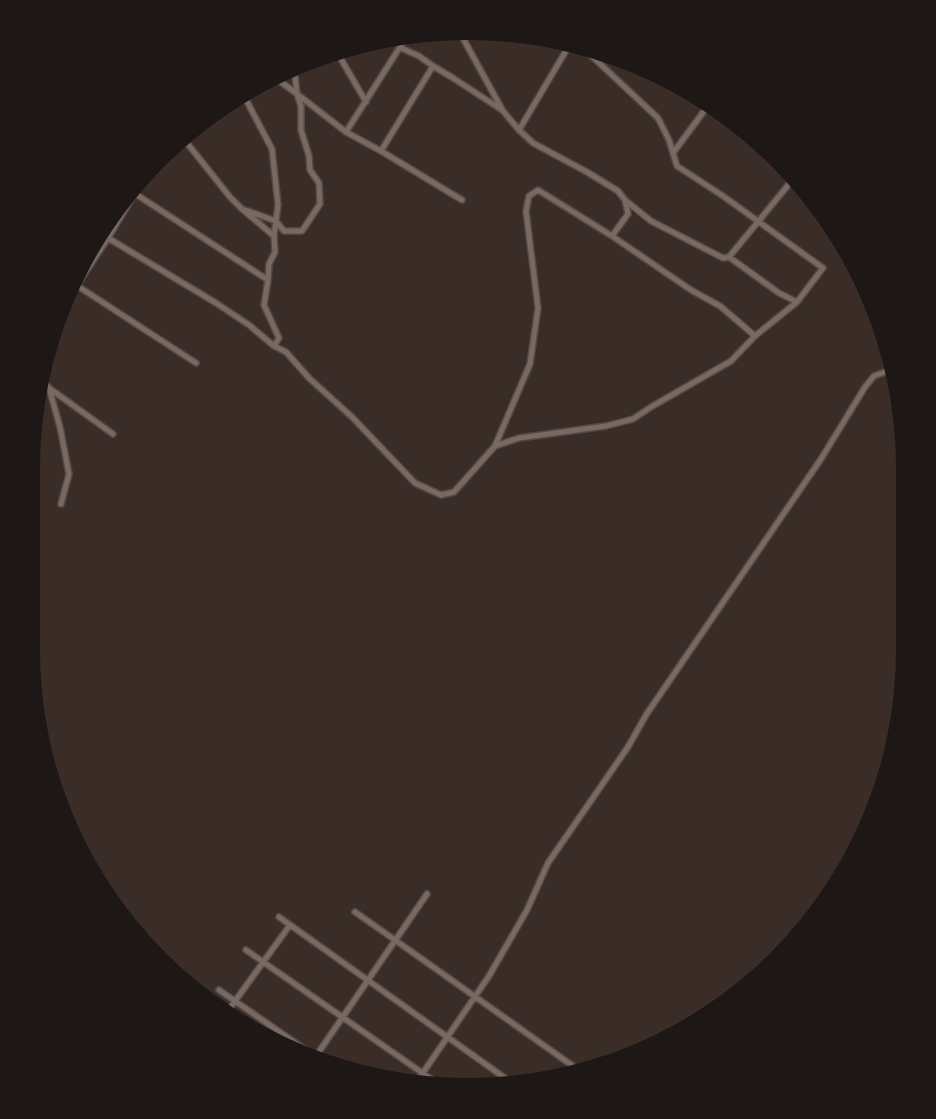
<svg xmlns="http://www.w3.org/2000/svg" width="936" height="1119" font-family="Lato,sans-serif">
<rect width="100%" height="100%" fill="#3a2d28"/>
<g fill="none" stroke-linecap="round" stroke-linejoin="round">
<g stroke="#544945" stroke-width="8">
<path id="minor" d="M459,31L503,111L519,130L533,143L587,172L618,191L625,200L651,221L723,258L729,257L794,178
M401,48L419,56L433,66L453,78L502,110
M337,52L366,102
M272,79H277L297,94L346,132L381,151L462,200
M243,94L272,149L278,205L274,236L275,252L269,264L268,280L264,305L279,338L274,346
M519,130L570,44
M346,132L407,36
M183,138L230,197L242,209L274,236
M381,151L433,66
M673,153L710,103
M134,193L268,280
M242,209L276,221L284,231H302L320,204L319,183L310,170L309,156L301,130V106L297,94L294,67
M103,235L216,303L249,325L274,346L286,352L309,378L352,417L415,483L441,495L454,492L495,446L519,438L606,426L633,419L651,407L731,361L755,336L797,302L823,268L723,196L677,166L669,140L658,118L582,47
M612,236L628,214L625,200
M729,257L779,293L797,302
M73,283L196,363
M67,300L108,238L143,180
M43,381L49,388L60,427L69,474L61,504
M49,388L113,434
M495,446L530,364L538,308L526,211L529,196L538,190L612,236L691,290L720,306L755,336
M355,912L395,940L580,1071
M279,917L512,1083
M246,950L444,1088
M219,990L329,1066
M225,1015L290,925
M314,1059L427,894
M416,1083L489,976L527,910L548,863L628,747L646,715L821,459L865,387L874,376L893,369"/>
</g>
<use href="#minor" stroke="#786963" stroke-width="5"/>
</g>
<path d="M0 0H936V1119H0ZM468 40H468A428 428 0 0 1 896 468V650A428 428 0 0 1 468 1078H468A428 428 0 0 1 40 650V468A428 428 0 0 1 468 40Z" fill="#1d1715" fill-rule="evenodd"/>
</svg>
